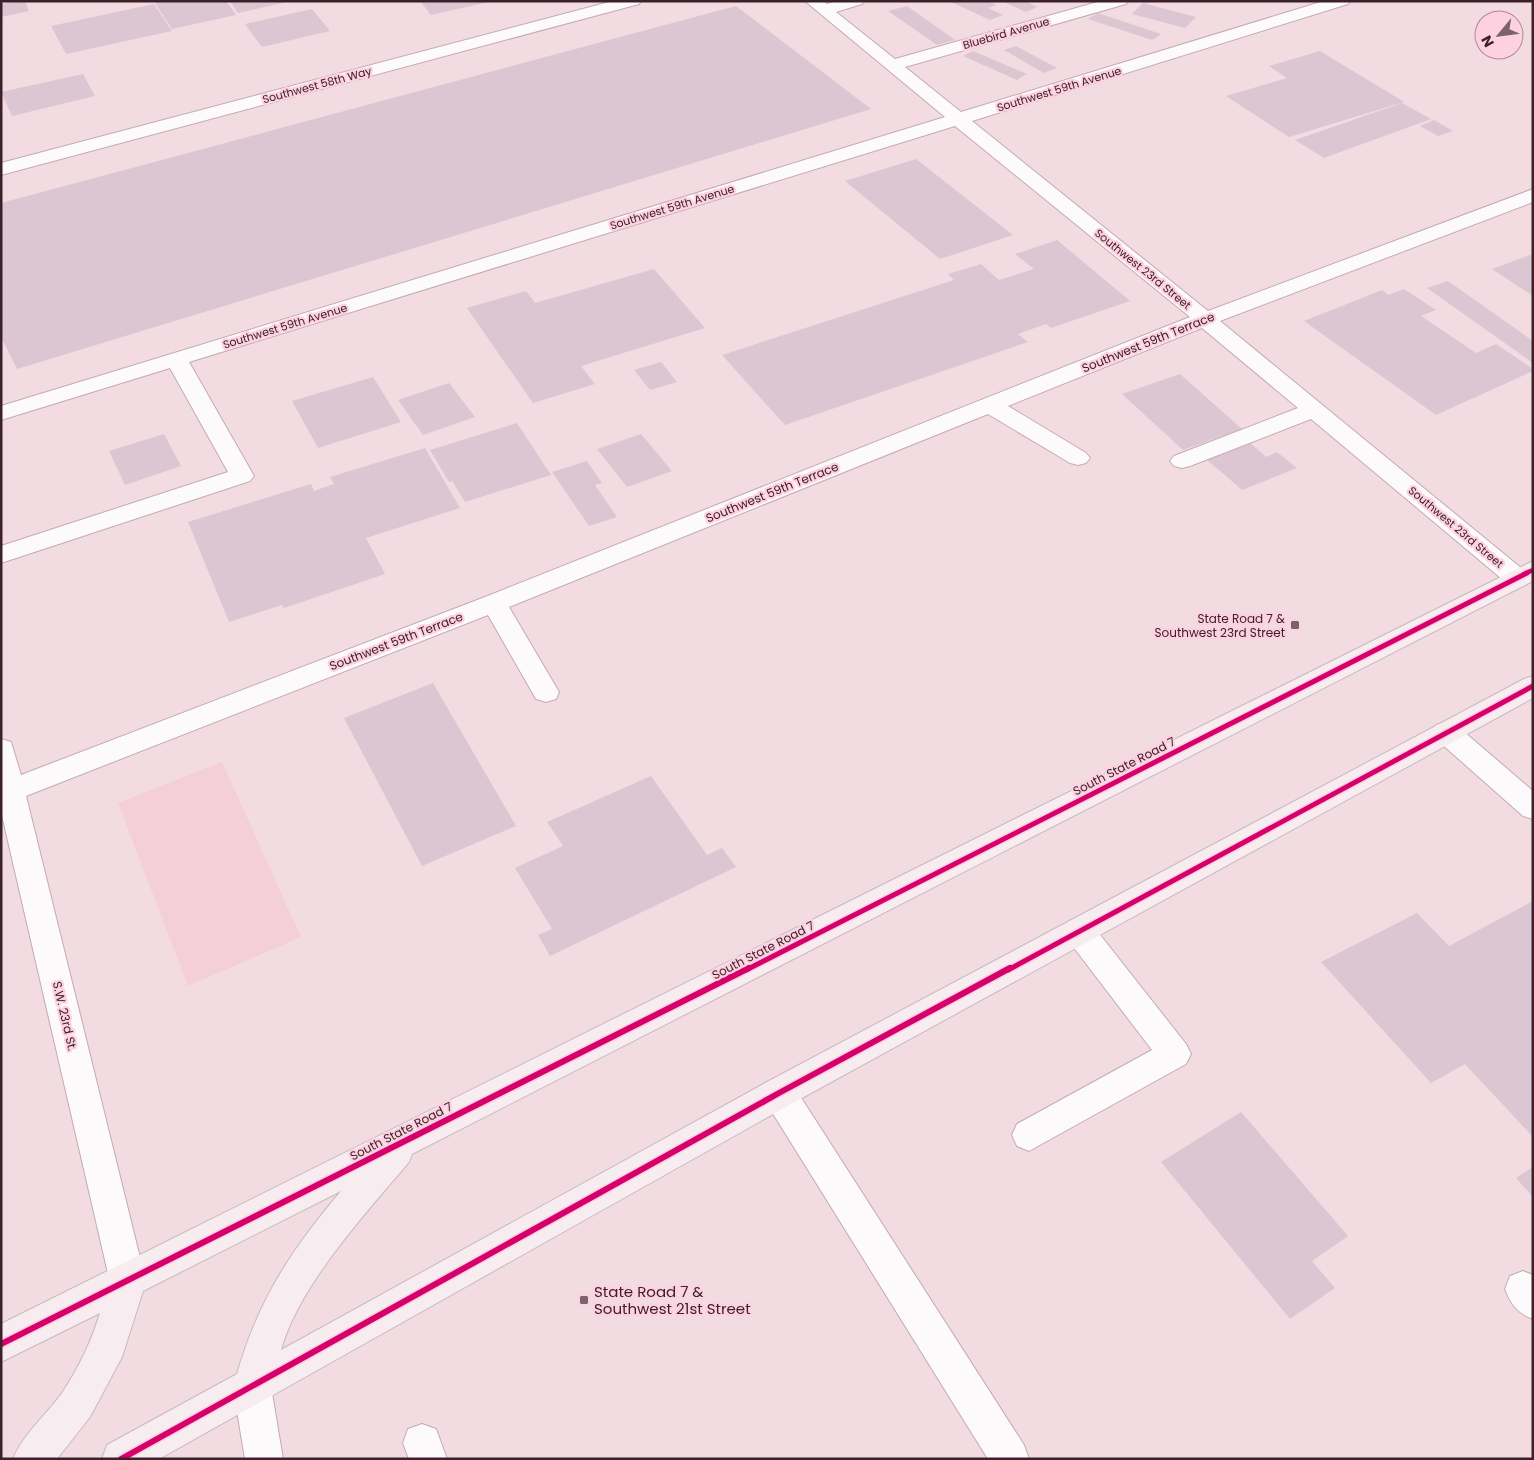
<svg xmlns="http://www.w3.org/2000/svg" width="1534" height="1460" font-family="Poppins,sans-serif">
<rect width="100%" height="100%" fill="#f3dbe2"/>
<path fill="#f4cfda" d="M222,762L301,937L188,986L118,803Z"/>
<path fill="#dcc6d2" d="M17,1H25L29,11L1,17V4Z
M163,1H226L236,15L172,29L155,3Z
M230,1H287V2L238,13Z
M420,1H489V2L431,15Z
M949,1H988L996,5L988,8L1003,15L990,20Z
M1002,1H1025L1037,7L1026,12Z
M1143,3L1196,17L1185,28L1132,14Z
M154,4L172,31L66,54L51,26Z
M736,6L871,109L17,369L1,337V203Z
M907,6L955,40L937,45L888,11Z
M312,9L330,31L262,47L245,24Z
M1098,13L1161,34L1152,40L1088,19Z
M1016,46L1057,68L1044,73L1004,50Z
M973,51L1027,74L1017,80L963,56Z
M1320,51L1404,102L1289,137L1226,96L1287,78L1269,66Z
M83,74L95,96L12,116L1,92Z
M1402,103L1431,119L1324,158L1295,140Z
M1434,120L1453,131L1438,136L1420,126Z
M916,159L1013,235L940,259L845,181Z
M1057,240L1130,301L1051,328L1046,324L1018,334L1028,342L785,425L722,355L954,280L948,274L981,264L999,280L1034,269L1015,254Z
M1533,254V296L1492,269Z
M654,269L705,328L581,366L595,384L533,403L467,308L526,291L535,303Z
M1448,281L1533,341V363L1427,288Z
M1404,289L1436,310L1421,316L1476,353L1496,344L1533,369V371L1436,415L1304,321L1382,290L1389,295Z
M661,362L677,382L650,390L634,370Z
M1180,374L1242,429L1183,450L1122,394Z
M373,377L401,422L318,448L292,401Z
M449,383L475,417L423,435L398,400Z
M517,423L551,475L465,502L452,481L449,482L430,450Z
M164,434L181,466L125,485L109,451Z
M641,434L672,471L627,487L597,449Z
M1248,441L1266,457L1277,452L1297,468L1242,490L1205,458Z
M425,448L460,508L366,538L385,574L284,608L282,605L229,622L188,522L311,484L314,491L334,484L330,477Z
M587,461L602,483L595,485L617,517L589,526L552,472Z
M433,683L516,826L422,866L344,718Z
M651,776L707,855L722,848L736,867L550,956L538,935L552,929L515,868L563,846L547,822Z
M1533,901V1137L1465,1064L1431,1083L1321,962L1417,913L1449,946Z
M1241,1112L1348,1236L1312,1261L1335,1288L1290,1319L1161,1162Z
M1533,1167V1197L1516,1178Z"/>
<g fill="none" stroke-linecap="round" stroke-linejoin="round">
<g stroke="#c2abb2" stroke-width="2">
<path id="minor" d="M613,1H641L639,4L1,175V163Z
M805,1H823L827,4L837,1H864L862,4L836,12L895,59L1101,1H1128L1126,4L905,67L961,112L1324,1H1350L1348,4L972,121L1208,311L1533,189V202L1220,321L1526,572L1530,578L1526,584L1517,587L1508,584L1311,419L1190,466L1182,468L1174,466L1170,461L1174,456L1298,408L1202,328L1008,406L1086,453L1090,458L1086,463L1078,465L1070,463L988,414L509,607L559,692L556,699L546,702L536,699L488,615L26,796L146,1282L141,1295L128,1300L115,1295L110,1282L1,811V739L11,742L21,775L485,597L1190,317L955,126L189,362L254,476L250,481L1,563V546L228,472L170,368L1,420V406L945,117Z
M1446,722L1456,725L1533,791V819L1523,816L1436,739L1432,732L1436,725Z
M1079,918L1090,922L1186,1044L1191,1054L1186,1064L1029,1151L1017,1146L1012,1135L1017,1124L1152,1050L1068,940L1064,931L1068,922Z
M779,1078L791,1082L1024,1445L1029,1459H988L767,1104L762,1093L767,1082Z
M1523,1271L1533,1275V1319C1517,1313 1511,1304 1505,1289L1510,1276Z
M252,1368L265,1374L271,1387L283,1459H245L233,1387L239,1374Z
M422,1424L436,1429L447,1459H409L403,1443L408,1429Z"/>
</g>
<g stroke="#c9b9be" stroke-width="2">
<path id="major" d="M1533,561V581L412,1154L409,1162C366,1213 299,1285 281,1350L767,1082L1524,679L1533,676V698L791,1104L159,1459H102L107,1445L237,1374C258,1300 292,1249 341,1191L143,1291L122,1357L90,1417L57,1459H13C24,1432 48,1414 64,1390C79,1367 92,1340 100,1313L1,1362V1324Z"/>
</g>
<use href="#minor" fill="#fdfafb" fill-rule="evenodd"/>
<use href="#major" fill="#f7ecf0" fill-rule="evenodd"/>
<g stroke="#fdd1df" stroke-width="7">
<path id="cycleway-far2" d="M1524,574L1533,570"/>
</g>
<g stroke="#fdd1df" stroke-width="8">
<path id="cycleway-far1" d="M746,970L1527,573
M1008,970L1533,686"/>
</g>
<g stroke="#fdd1df" stroke-width="9">
<path id="cycleway" d="M1,1344L749,968
M121,1459L779,1093L1010,968"/>
</g>
<use href="#cycleway-far2" stroke="#d6006c" stroke-width="4.5"/>
<use href="#cycleway-far1" stroke="#d6006c" stroke-width="5"/>
<use href="#cycleway" stroke="#d6006c" stroke-width="6"/>
</g>
<g fill="#7c626b" stroke="#fdd1df" stroke-width="2">
<rect x="1290" y="620" width="10" height="10" rx="2.5"/>
<rect x="579" y="1295" width="10" height="10" rx="2.5"/>
</g>
<g text-anchor="middle" dominant-baseline="central" stroke-width="4.5" stroke-linejoin="round" paint-order="stroke">
<g font-size="11" fill="#3c212b" stroke="#fdd1df">
<text transform="translate(1006 33) rotate(-16)">Bluebird Avenue</text>
<text transform="translate(317 85) rotate(-15)">Southwest 58th Way</text>
<text transform="translate(1059 89) rotate(-17)">Southwest 59th Avenue</text>
<text transform="translate(672 207) rotate(-17)">Southwest 59th Avenue</text>
<text transform="translate(1143 269) rotate(39)">Southwest 23rd Street</text>
<text transform="translate(285 326) rotate(-17)">Southwest 59th Avenue</text>
<text transform="translate(1456 527) rotate(40)">Southwest 23rd Street</text>
</g>
<g font-size="12" fill="#3c212b" stroke="#fdd1df">
<text transform="translate(1148 342) rotate(-22)">Southwest 59th Terrace</text>
<text transform="translate(772 492) rotate(-22)">Southwest 59th Terrace</text>
<text transform="translate(396 641) rotate(-21)">Southwest 59th Terrace</text>
<text transform="translate(1124 766) rotate(-27)">South State Road 7</text>
<text transform="translate(763 950) rotate(-27)">South State Road 7</text>
<text transform="translate(65 1016) rotate(77)">S.W. 23rd St.</text>
<text transform="translate(401 1131) rotate(-27)">South State Road 7</text>
</g>
<g font-size="12" fill="#3c212b" stroke="#fdd1df" text-anchor="end">
<text x="1285" y="618">State Road 7 &amp;<tspan x="1285" dy="14">Southwest 23rd Street</tspan></text>
</g>
<g font-size="15" fill="#3c212b" stroke="#fdd1df" text-anchor="start">
<text x="594" y="1291">State Road 7 &amp;<tspan x="594" dy="17">Southwest 21st Street</tspan></text>
</g>
</g>
<rect width="1534" height="1460" fill="none" stroke="#3c212b" stroke-width="5"/>
<g transform="translate(1499 35) rotate(241)"><circle r="24" fill="#fdd1df" stroke="#b08b97"/>
<path d="M0-4L9 19L0 12L-9 19Z" fill="#7c626b"/>
<text y="-8" font-size="14" font-weight="bold" text-anchor="middle" fill="#3c212b">N</text>
</g>
</svg>
